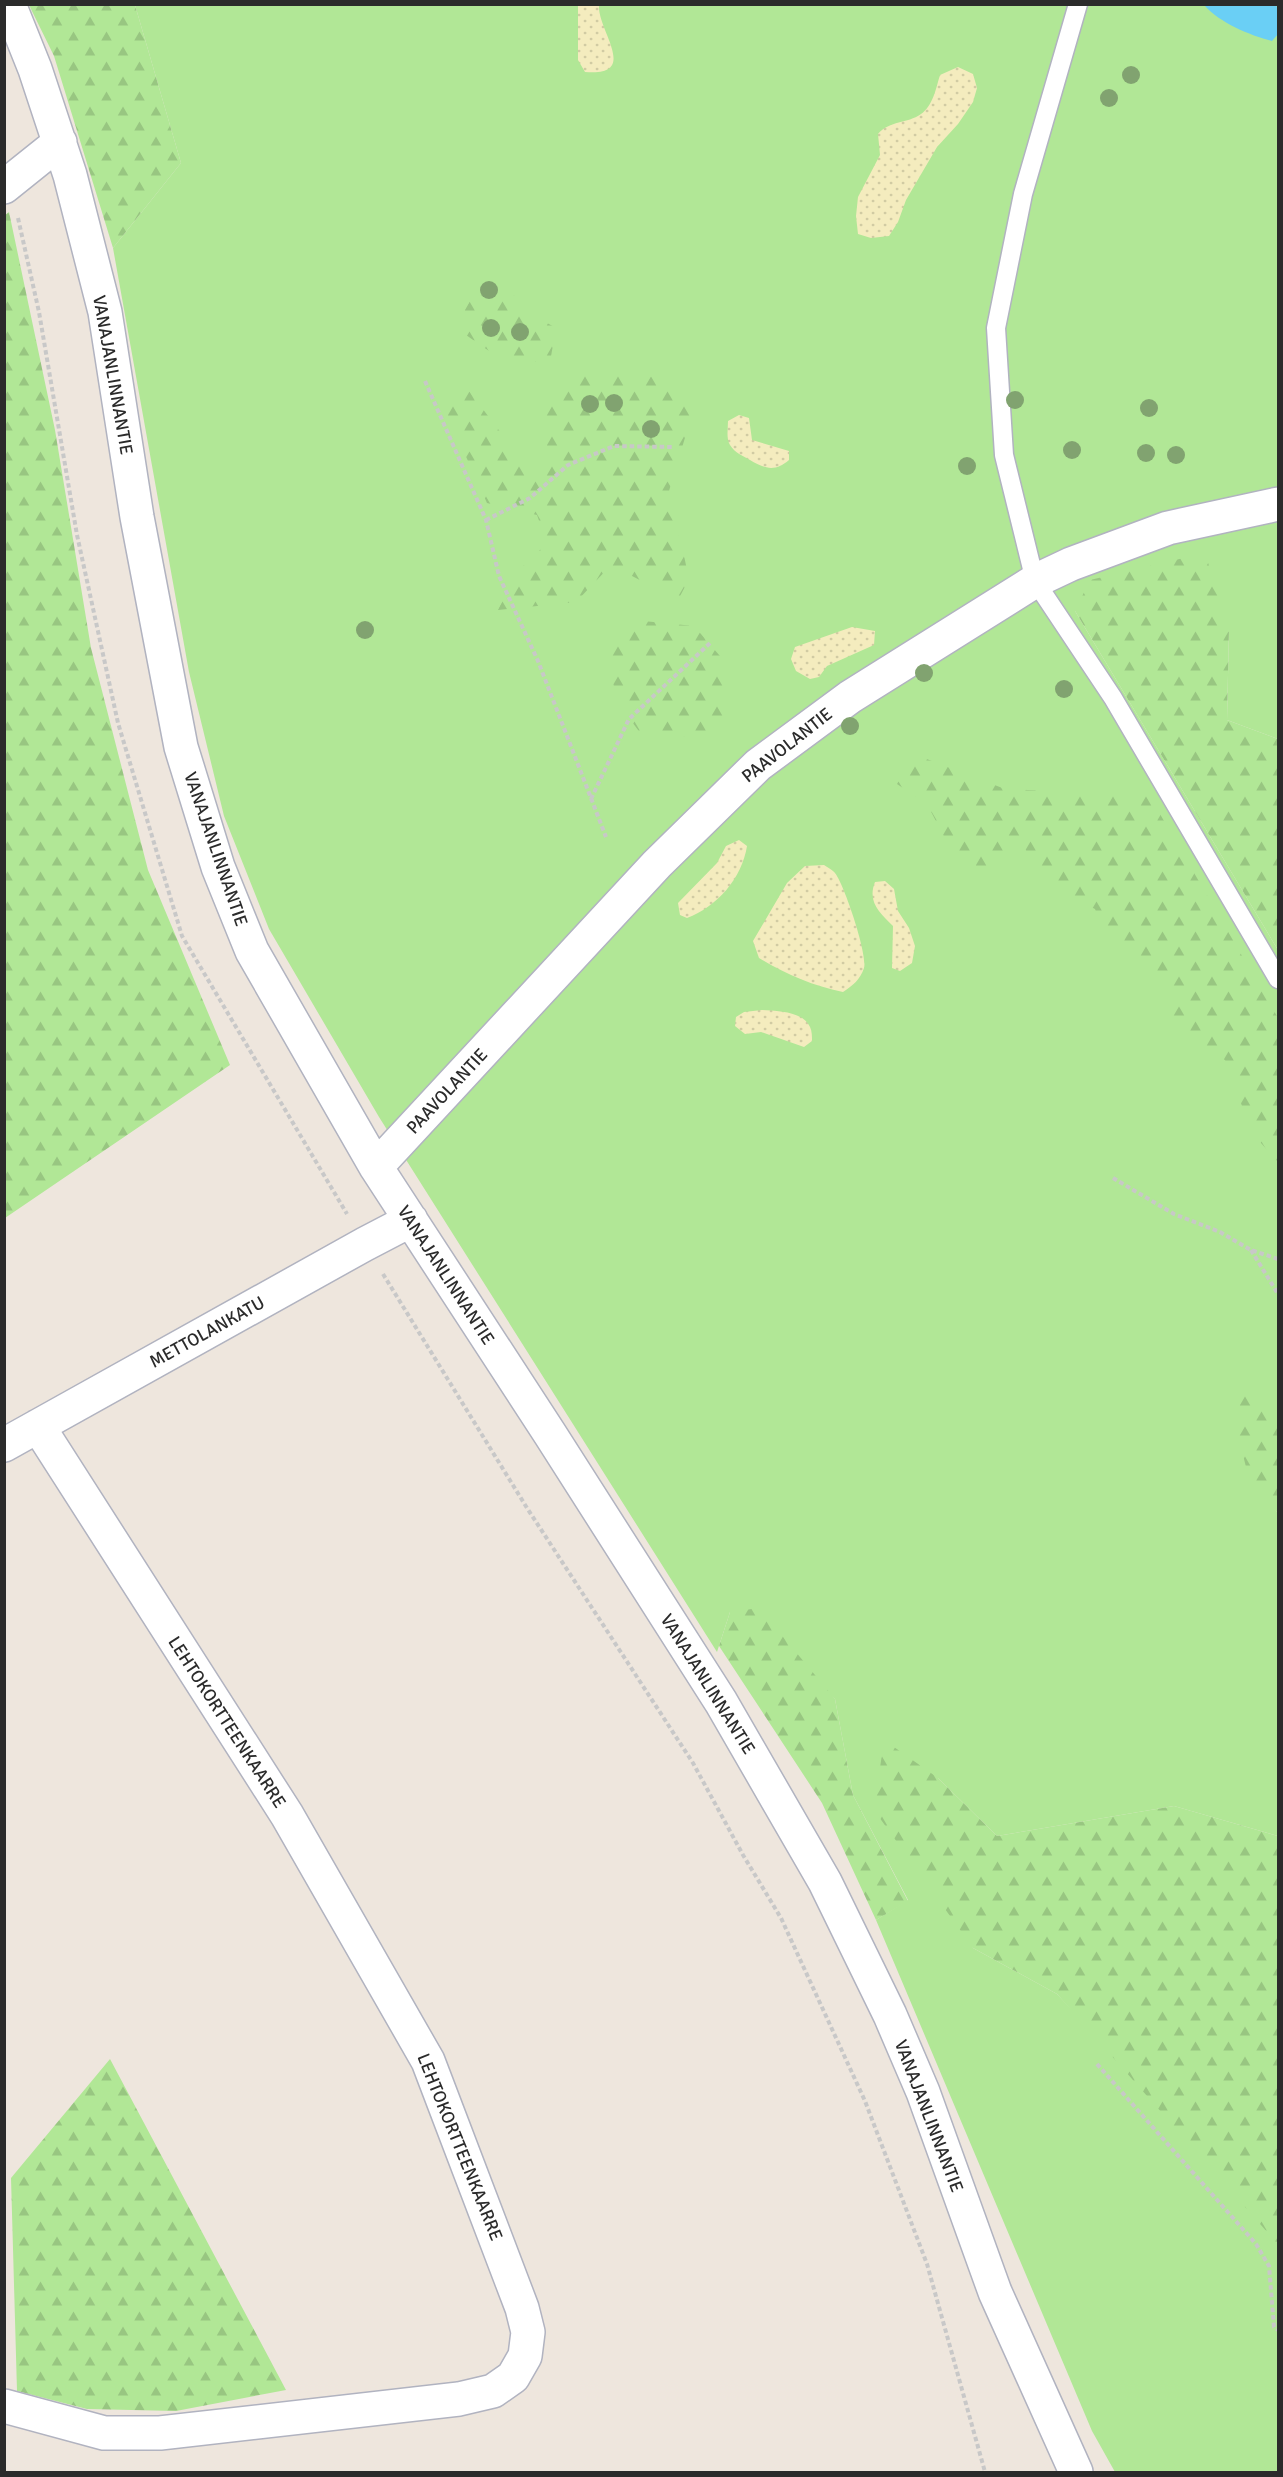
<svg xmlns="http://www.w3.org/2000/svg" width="1283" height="2477" font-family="Signika,sans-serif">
<defs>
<pattern id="forest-firs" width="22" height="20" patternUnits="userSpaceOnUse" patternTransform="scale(1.5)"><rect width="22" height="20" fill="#b1e796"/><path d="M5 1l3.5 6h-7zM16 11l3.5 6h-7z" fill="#98c681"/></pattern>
<pattern id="sand-dots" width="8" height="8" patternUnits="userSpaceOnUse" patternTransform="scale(1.5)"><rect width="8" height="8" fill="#f4ecbe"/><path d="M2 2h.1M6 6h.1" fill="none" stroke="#d1cba3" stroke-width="1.8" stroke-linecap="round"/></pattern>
</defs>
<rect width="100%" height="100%" fill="#eee6dd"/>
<path fill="#b1e796" d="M135,5H1278V739L1227,720L1229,630L1075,611L1278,950V1451L1273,1508L1278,1513V1836L1174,1806L997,1836L938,1778L973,1948L1057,1994L1278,2230V2472H1115L1092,2431L876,1920L908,1900L853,1795L835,1699L730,1612L717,1652L379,1117L269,929L224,816L189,672L113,248L181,163Z"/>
<path fill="url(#forest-firs)" d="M29,5H135L181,163L113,248L54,56Z
M9,212L55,430L91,648L148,870L230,1065L5,1218L4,216Z
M486,273L513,294L524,310L556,328L550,362H505L466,335L465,310Z
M583,375L669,377L693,411L666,501L681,542L689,579L678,600L611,565L576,602L498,610L515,574L547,543L537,515L487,503L444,408L469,391L533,475L549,467L543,401Z
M1205,553L1229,630L1227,720L1278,739V950L1075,611L1090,580Z
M633,620L694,626L726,663L729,726L693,737L641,734L621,707L602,651Z
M911,753L1005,789L1149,795L1278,1018V1162L1252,1133L1225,1060L1166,1024L1173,990L1106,938L1095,909L1049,885L1021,843L983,871L949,846L927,804L891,780Z
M1243,1393L1278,1418V1513L1252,1491L1235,1423Z
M759,1608L835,1699L853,1795L908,1901L876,1920L822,1803L719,1646L730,1612Z
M884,1740L938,1778L997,1836L1174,1806L1278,1836V2241L1276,2242L1057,1994L973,1948L874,1810Z
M110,2059L286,2390L176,2411L87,2409L17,2391L11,2178Z"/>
<path fill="url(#sand-dots)" d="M578,5H599C597,30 641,77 585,72L578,60Z
M958,67L973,74L977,88L973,102L958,124L937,147L906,200L898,222L889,236L871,238L858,234L856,216L858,197L880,155L878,134C890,120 907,124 921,114C933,106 936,88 940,75Z
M739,415L749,418L752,440L789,451V460C775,472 765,469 750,460C743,456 735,453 730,445C726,438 728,429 728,421Z
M852,627L875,631L874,645L827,666L819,677L810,679L796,671L791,659L795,647Z
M739,840L747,846C742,878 717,907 687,918L680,915L678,903L717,863L726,846Z
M824,865C828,868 833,870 835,873C844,884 868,955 864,968C860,980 853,985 843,992C813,986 785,974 759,958L753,941L787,883L805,866Z
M885,881L894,889L898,911L909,928L915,946L912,963L900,971L892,968L893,926C880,913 867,902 875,882Z
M762,1010C777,1011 803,1011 810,1027C812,1031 812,1037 812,1041L804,1047L761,1032L745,1034L735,1026L736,1017L744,1012Z"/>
<path fill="#6acff5" d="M1204,5H1276L1278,10V34L1272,41C1249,35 1220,23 1204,5Z"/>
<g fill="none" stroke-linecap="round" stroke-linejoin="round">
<g stroke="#b1b3c0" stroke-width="21">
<path id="lane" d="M1078,4L1023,194L996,328L1004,455L1035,581L1113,698L1278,979"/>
</g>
<g stroke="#b1b3c0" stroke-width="36">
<path id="street" d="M9,4L35,69L70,175L105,312L137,517L181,747L218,867L252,951L376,1167L550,1434L721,1702L825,1882L890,2015L923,2092L995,2292L1076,2472
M4,187L60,142
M376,1167L657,864L758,765L850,697L1035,581L1071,564L1168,528L1278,504
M4,1445L365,1244L411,1220
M4,2406L104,2433H160L459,2399L493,2391L513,2377L525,2356L528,2332L522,2308L428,2061L287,1815L38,1426"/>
</g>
<path stroke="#c8c8c8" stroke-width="4" stroke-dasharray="4.5 3" stroke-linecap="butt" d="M18,218L39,312L77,535L118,723L182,936L347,1214
M425,381L486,520L499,576L538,661L606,837
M486,520L530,498L568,465L614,446L672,447
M591,799L629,719L710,643
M1113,1178L1174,1214L1220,1232L1251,1250L1278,1259
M1251,1250L1278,1294
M383,1274L527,1508L693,1763L743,1855L781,1918L865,2101L927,2264L985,2472
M1097,2064L1256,2244L1269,2266L1274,2327L1278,2330"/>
<use href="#lane" stroke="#fff" stroke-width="18"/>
<use href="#street" stroke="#fff" stroke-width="33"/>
</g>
<g fill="#81a370">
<circle cx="1131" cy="75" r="9"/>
<circle cx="1109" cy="98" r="9"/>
<circle cx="489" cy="290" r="9"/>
<circle cx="491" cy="328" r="9"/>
<circle cx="520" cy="332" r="9"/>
<circle cx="1015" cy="400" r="9"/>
<circle cx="614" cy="403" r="9"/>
<circle cx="590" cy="404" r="9"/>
<circle cx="1149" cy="408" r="9"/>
<circle cx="651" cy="429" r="9"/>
<circle cx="1072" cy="450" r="9"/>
<circle cx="1146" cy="453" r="9"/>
<circle cx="1176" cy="455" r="9"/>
<circle cx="967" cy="466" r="9"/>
<circle cx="365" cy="630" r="9"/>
<circle cx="924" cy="673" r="9"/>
<circle cx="1064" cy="689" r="9"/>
<circle cx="850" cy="726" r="9"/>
</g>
<g text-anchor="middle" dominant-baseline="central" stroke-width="4.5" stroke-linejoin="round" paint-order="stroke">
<g font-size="18" fill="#2b2b2b" stroke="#fff">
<text transform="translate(113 375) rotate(80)">VANAJANLINNANTIE</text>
<text transform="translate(787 745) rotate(-38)">PAAVOLANTIE</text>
<text transform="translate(216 849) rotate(71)">VANAJANLINNANTIE</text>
<text transform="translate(447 1091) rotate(-47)">PAAVOLANTIE</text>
<text transform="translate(446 1275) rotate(57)">VANAJANLINNANTIE</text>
<text transform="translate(207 1332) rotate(-29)">METTOLANKATU</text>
<text transform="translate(708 1684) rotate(58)">VANAJANLINNANTIE</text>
<text transform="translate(227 1722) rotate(57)">LEHTOKORTTEENKAARRE</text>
<text transform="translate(929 2116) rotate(69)">VANAJANLINNANTIE</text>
<text transform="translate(460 2147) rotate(68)">LEHTOKORTTEENKAARRE</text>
</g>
</g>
<rect width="1283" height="2477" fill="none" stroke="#2b2b2b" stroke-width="12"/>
</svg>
